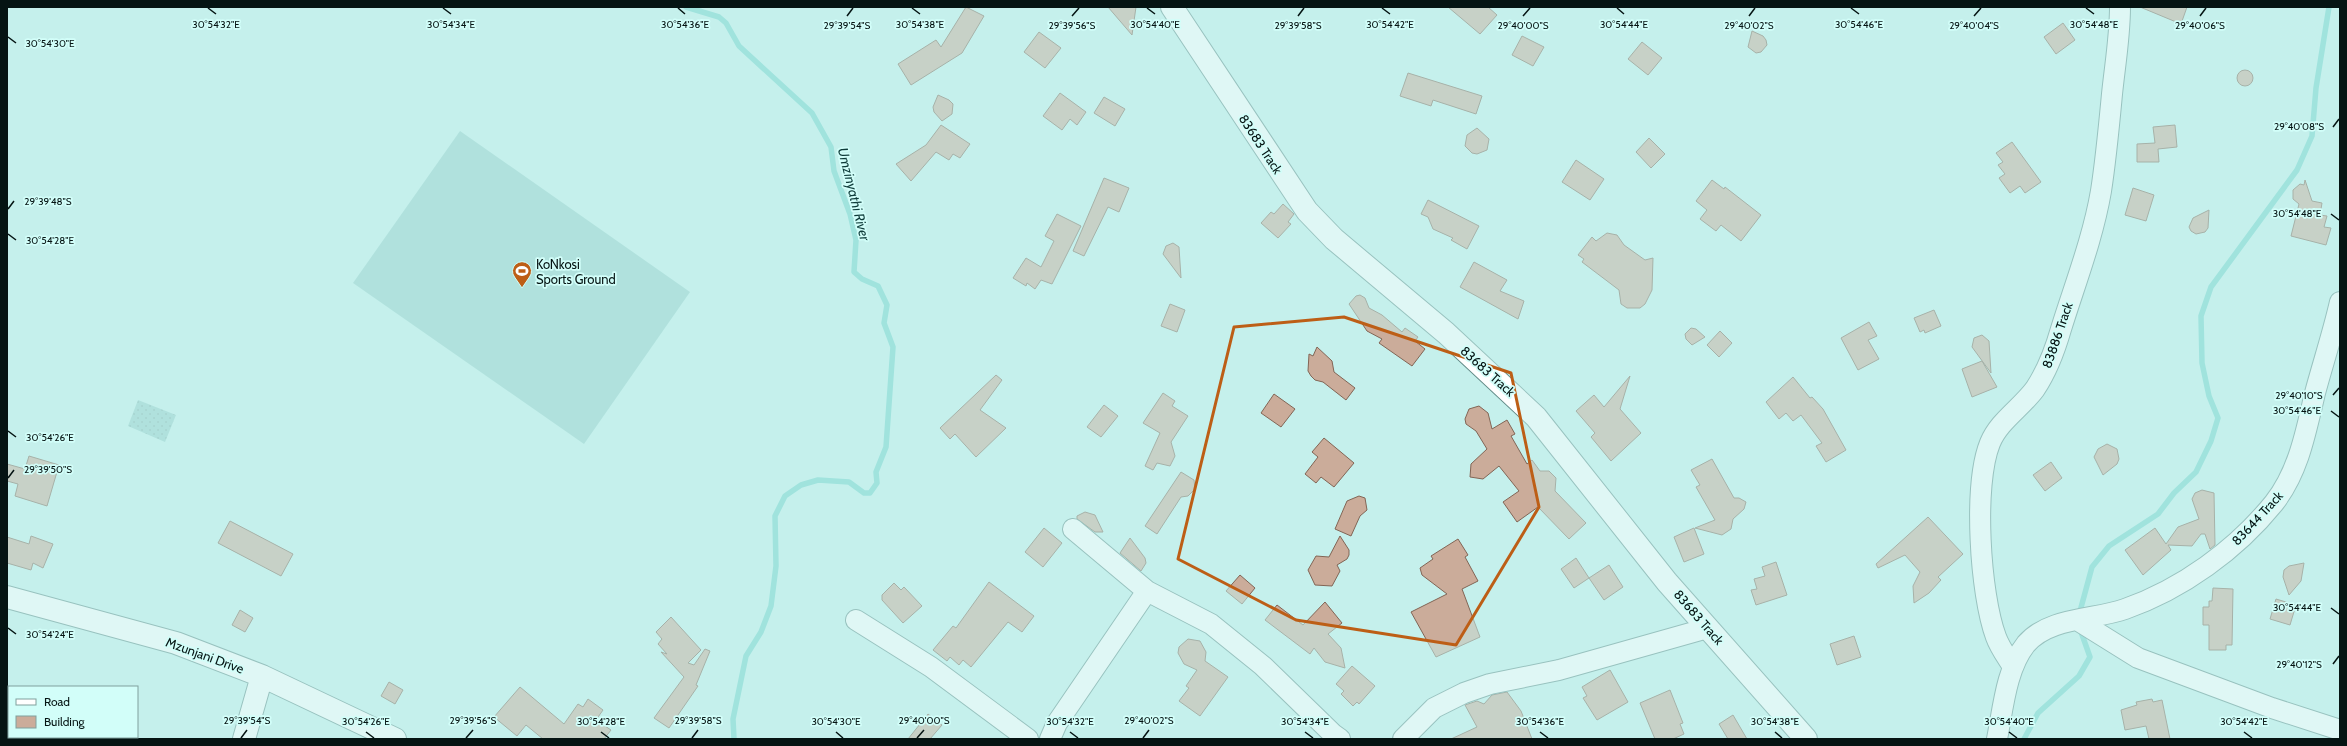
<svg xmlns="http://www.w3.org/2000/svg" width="2347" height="746" font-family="Cabin,sans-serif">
<defs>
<pattern id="park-dots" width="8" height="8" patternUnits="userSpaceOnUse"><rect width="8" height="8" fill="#98cfca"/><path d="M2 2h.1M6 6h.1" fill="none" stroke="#82b1ad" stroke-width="1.8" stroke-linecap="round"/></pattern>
</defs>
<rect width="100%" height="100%" fill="#c5f0ec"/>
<path fill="url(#park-dots)" d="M138,400L176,415L165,442L128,426Z"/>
<path fill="#98cfca" d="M460,131L690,292L584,444L353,283Z"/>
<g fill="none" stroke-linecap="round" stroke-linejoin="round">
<path stroke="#74d2cb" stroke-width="5.5" d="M686,7L719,17L726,23L739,46L812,113L831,147L834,171L850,214L856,240L854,272L862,279L878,286L887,305L884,323L893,347L886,447L876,472L877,483L870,493H864L849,482L818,480L801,485L785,496L775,516L776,566L771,606L761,632L746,656L733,719L734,739
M2079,615L2092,567L2109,546L2158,514L2174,493L2196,472L2211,441L2218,418L2209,396L2202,363L2201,316L2211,287L2297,170L2312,136L2316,88L2329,7
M2024,739L2038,713L2079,676L2090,657L2080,629"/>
</g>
<path fill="#cbac9a" stroke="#826555" d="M966,7L984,16L962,53L911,85L898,64L936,40L941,47Z
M1108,7H1136L1132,35Z
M1448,7H1488L1497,15L1480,34Z
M2140,7H2187L2181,24Z
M2063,23L2075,40L2056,54L2044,37Z
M1752,31L1763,36L1766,40L1767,45L1761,52L1756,53L1748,47Z
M1039,32L1061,48L1045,68L1024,52Z
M1522,36L1544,47L1533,66L1512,55Z
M1642,42L1662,58L1648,75L1628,59Z
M2237 78a8 8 0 1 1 16 0a8 8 0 1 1-16 0Z
M1408,73L1482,96L1476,114L1433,100L1431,106L1400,96Z
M1060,93L1086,112L1077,125L1070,119L1062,130L1043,116Z
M938,95L949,100L953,104L952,114L942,121L934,112L933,107Z
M1104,97L1125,109L1115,126L1094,113Z
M941,125L970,144L960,158L953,154L949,160L936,152L911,181L896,164L926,145Z
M2175,125L2177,147L2158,149L2159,162H2137V144L2155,143L2153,127Z
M1477,128L1489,139L1487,150L1477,154L1472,153L1465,146L1467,135Z
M1649,138L1665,154L1651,168L1636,152Z
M2012,142L2041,182L2025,193L2020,186L2010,193L1999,178L2005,174L1998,165L2003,162L1996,153Z
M1576,160L1604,179L1590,200L1562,182Z
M1104,178L1129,188L1119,212L1108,207L1084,256L1073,251Z
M1712,180L1724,189L1725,187L1761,215L1741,241L1721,225L1716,231L1700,219L1707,210L1696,201Z
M2305,180L2312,201L2322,203L2320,215L2327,216L2324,227L2331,228L2326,245L2291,236L2299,204L2293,199V190L2300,184L2304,185Z
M2133,188L2154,195L2146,221L2125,215Z
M1428,200L1479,226L1467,249L1451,240L1453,238L1433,229L1428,217L1421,214Z
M1283,204L1294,214L1288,222L1291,224L1278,238L1261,223L1271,212L1274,214Z
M2209,210L2208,228L2205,232L2196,234L2191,231L2189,227L2193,218Z
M1057,214L1081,226L1052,284L1041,280L1035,289L1027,283L1026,286L1013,278L1026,258L1041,267L1054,241L1045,236Z
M1607,233L1617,235L1624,245L1645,260L1653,258L1652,290L1645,304L1640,308H1627L1621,304L1619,290L1582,262L1584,259L1578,255L1592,237L1596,241Z
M1173,243L1179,247L1181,278L1163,254L1166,246Z
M1474,262L1507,280L1500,291L1524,301L1518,319L1460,287Z
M1360,295L1365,298L1369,308L1382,315L1402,332L1405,328L1418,337L1415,341L1425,349L1412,366L1379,343L1382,339L1367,331L1349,304L1356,296Z
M1170,304L1185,310L1177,332L1161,326Z
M1934,310L1941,326L1925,333L1924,330L1920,332L1914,318Z
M1869,322L1877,336L1868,340L1879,359L1858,370L1841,338Z
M1691,328L1696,329L1705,337L1692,345L1686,339L1685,334Z
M1720,331L1732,343L1719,357L1707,345Z
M1982,335L1989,341L1991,373L1972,347L1974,338Z
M1317,347L1332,361L1334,372L1355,388L1346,400L1323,382L1315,380L1311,376L1308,371L1309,354L1313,356Z
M1982,361L1997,387L1972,397L1962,369Z
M996,375L1002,380L980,410L1006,428L976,457L955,434L950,439L940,428Z
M1630,376L1620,409L1641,433L1611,461L1591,437L1595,433L1576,411L1594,395L1604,407Z
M1793,377L1810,398L1812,397L1823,409L1846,450L1826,462L1816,446L1822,443L1801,415L1793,421L1786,413L1779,419L1766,402Z
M1163,393L1175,401L1172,406L1188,416L1171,442L1175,456L1170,466L1157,463L1153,470L1145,466L1160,433L1143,423Z
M1274,394L1295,409L1281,427L1261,413Z
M1104,405L1118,416L1101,437L1087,427Z
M1479,406L1488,413L1492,429L1507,420L1515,434L1511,436L1527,464L1532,460L1540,471H1549L1556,478L1555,491L1586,523L1569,539L1538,507L1517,522L1503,502L1519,491L1499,466L1483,479L1470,477L1471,464L1487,449L1476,431L1466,424L1465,419L1469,409Z
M1324,438L1354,463L1334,487L1321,477L1316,483L1305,474L1318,457L1312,452Z
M2107,444L2117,449L2119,459L2117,464L2103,475L2094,457L2098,449Z
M29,456L59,465L47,506L15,496L18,484L7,481V464L25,469Z
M1712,459L1734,498H1739L1746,502L1744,509L1733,519L1731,529L1722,535L1695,528L1715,520L1696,487L1700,485L1691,470Z
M2051,462L2062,478L2045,491L2033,475Z
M1181,472L1194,480L1195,489L1188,496L1181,497L1157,534L1145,526Z
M2202,490L2214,493L2215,545L2210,549L2205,534H2201L2192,546L2168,545L2171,550L2143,575L2125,550L2155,528L2166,544L2178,527L2199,519L2192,499L2195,493Z
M1359,496L1365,498L1367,510L1360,516L1351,536L1335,529L1347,501Z
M1085,512L1095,515L1103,532H1095L1077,519V516Z
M1928,517L1963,554L1938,577L1941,580L1929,593L1914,603L1913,586L1920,572L1905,555L1878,568L1876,564Z
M230,521L293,554L281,576L218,543Z
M1044,528L1062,543L1043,567L1025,552Z
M1694,528L1704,554L1684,562L1674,537Z
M31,536L53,544L43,568L33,563L31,570L7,563V537L29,544Z
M1340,536L1349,550V555L1347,559L1337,565L1340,571L1332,586L1315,585L1308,570L1316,556L1329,557Z
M1130,538L1145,558L1146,563L1141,571L1120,553Z
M1458,539L1468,555L1465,557L1478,581L1462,589L1480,637L1436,657L1411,612L1447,594L1422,575L1420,568L1433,559L1431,556Z
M1576,558L1589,578L1609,565L1623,587L1604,600L1589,578L1574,588L1561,569Z
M1776,562L1787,595L1756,605L1751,590L1757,589L1754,579L1765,576L1762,567Z
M2304,563L2301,581L2289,595L2283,577L2284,570L2289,566Z
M1240,575L1255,588L1242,604L1226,591Z
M989,582L1034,616L1022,632L1008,622L971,667L963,660L959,665L950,657L947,661L933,650L953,626L956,628Z
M894,583L901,590L904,587L922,606L903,623L882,600V595Z
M2213,588L2233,589L2232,645H2226V650H2209V625H2203V607H2209V601H2212Z
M2276,599L2296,605L2290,625L2270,619Z
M1325,602L1342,623L1328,634L1341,648L1345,668L1325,662L1314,648L1310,654L1265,620L1277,605L1303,625Z
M240,610L253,618L245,632L232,625Z
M671,617L701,650L688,663L694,665L705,649L710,651L696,685L698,686L669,728L654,718L684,677L661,652L667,654L658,644L662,639L656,632Z
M1854,636L1861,657L1837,665L1830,644Z
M1188,639L1200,641L1206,652L1205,661L1228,677L1200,716L1179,701L1189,688L1186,686L1197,670L1184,664L1178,653L1179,647Z
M1352,666L1375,686L1359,704L1357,702L1353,706L1341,694L1344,691L1336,684Z
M1610,670L1628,702L1597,720L1583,698L1587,696L1582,687Z
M389,682L403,690L395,704L381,696Z
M520,687L564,724L578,704L583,707L588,699L603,710L596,720L611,730L604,739H543L526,725L517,736L494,717Z
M1670,690L1683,723L1680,724L1684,734L1673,739H1655L1640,703Z
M1507,692L1521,711L1532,739H1451L1477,727L1465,705L1477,701L1484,704L1492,695Z
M2152,699L2153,702L2162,700L2170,739H2149L2146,726L2125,730L2121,710L2137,705L2136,702Z
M928,714L942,725L930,739H908Z
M1733,715L1747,739H1728L1719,724Z"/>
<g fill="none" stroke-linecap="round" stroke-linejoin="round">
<g stroke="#638b88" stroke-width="22">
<path id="street" d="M1073,529L1147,591L1211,624L1263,666L1333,734L1340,739
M856,620L931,667L1028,739
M2077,620L2138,658L2272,708L2340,730
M2013,667C2007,657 2000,648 1996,637C1980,594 1973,485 1990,443C1999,421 2021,408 2035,389C2047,371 2055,350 2061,329C2075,284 2093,238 2101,191C2106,159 2109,126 2112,94C2115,65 2120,36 2120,7
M1050,739L1057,723L1147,591
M1403,739L1434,708L1464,693L1490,684L1559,670L1708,628
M1997,739C2003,709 2006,669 2026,644C2049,617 2094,620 2125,609C2182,589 2236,550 2274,503C2299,471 2306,431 2315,393C2323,363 2333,333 2340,302"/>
</g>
<g stroke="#638b88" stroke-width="24">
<path id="secondary" d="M1172,7L1307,211L1334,239L1446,333L1536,417L1667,582L1806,739
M7,597L176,643L262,676L395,739
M244,739L262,676"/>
</g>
<use href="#street" stroke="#fff" stroke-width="20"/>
<use href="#secondary" stroke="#fff" stroke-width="22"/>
</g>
<path d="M0 0H2347V746H0ZM1344,317L1511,373L1539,507L1456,645L1296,620L1178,559L1234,327Z" fill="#c5f0ec" fill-opacity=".55" fill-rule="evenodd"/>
<path fill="none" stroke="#bd5e16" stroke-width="3" stroke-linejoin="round" d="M1344,317L1511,373L1539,507L1456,645L1296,620L1178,559L1234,327Z"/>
<path fill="none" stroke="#051413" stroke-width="1.5" d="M208,8L216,14M443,8L451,14M678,8L685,14M912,8L920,14M1147,8L1155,14M1382,8L1390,14M1617,8L1624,14M1851,8L1859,14M2086,8L2094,14M847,16L853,8M1072,16L1079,8M1298,16L1304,8M1523,16L1530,8M1749,16L1755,8M1974,16L1981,8M2200,16L2206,8M8,37L16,43M2333,127L2339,119M8,209L14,201M2331,214L2339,220M8,234L16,240M2333,395L2339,388M2331,411L2339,417M8,431L16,437M8,478L14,470M2331,608L2339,614M8,628L16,634M2333,664L2339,656M366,732L374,738M601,732L609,738M836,732L843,738M1070,732L1078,738M1305,732L1313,738M1540,732L1548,738M1775,732L1782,738M2009,732L2017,738M2244,732L2252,738M241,738L247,730M466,738L473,730M692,738L698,730M917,738L924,730M1143,738L1149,730"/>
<defs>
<g id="stadium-pin" transform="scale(1)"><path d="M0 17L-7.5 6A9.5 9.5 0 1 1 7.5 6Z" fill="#bd5e16" stroke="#d2fef9"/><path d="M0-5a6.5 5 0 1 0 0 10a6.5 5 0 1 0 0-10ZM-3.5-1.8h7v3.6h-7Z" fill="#fff"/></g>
</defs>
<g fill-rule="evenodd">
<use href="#stadium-pin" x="522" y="271"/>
</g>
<g text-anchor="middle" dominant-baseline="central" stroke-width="3.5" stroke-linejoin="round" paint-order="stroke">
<g font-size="13" fill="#051413" stroke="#d2fef9">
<text transform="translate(1261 144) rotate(57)">83683 Track</text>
<text transform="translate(2057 335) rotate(-71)">83886 Track</text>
<text transform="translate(1488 371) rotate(42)">83683 Track</text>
<text transform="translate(2257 518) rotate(-47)">83644 Track</text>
<text transform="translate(1699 617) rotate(49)">83683 Track</text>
<text transform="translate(205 655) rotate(20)">Mzunjani Drive</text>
</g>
<g font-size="13" fill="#051413" stroke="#d2fef9" text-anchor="start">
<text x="536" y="264">KoNkosi<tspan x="536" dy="15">Sports Ground</tspan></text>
</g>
<g font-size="14" font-style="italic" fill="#0e3b39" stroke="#d2fef9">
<text transform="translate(854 194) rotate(76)">Umzinyathi River</text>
</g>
</g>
<g font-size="10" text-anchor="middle" fill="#051413" stroke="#d2fef9" stroke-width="3.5" stroke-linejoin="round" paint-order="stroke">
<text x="216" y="28">30°54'32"E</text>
<text x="685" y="28">30°54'36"E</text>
<text x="1155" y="28">30°54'40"E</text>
<text x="1390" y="28">30°54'42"E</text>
<text x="2094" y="28">30°54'48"E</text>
<text x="451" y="28">30°54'34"E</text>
<text x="920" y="28">30°54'38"E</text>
<text x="1624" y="28">30°54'44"E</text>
<text x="1859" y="28">30°54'46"E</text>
<text x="847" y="29">29°39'54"S</text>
<text x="1072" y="29">29°39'56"S</text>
<text x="1298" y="29">29°39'58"S</text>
<text x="1523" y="29">29°40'00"S</text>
<text x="1749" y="29">29°40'02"S</text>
<text x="1974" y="29">29°40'04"S</text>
<text x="2200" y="29">29°40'06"S</text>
<text x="50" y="47">30°54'30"E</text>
<text x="2299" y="130">29°40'08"S</text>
<text x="48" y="205">29°39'48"S</text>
<text x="2297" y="217">30°54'48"E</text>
<text x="50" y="244">30°54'28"E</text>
<text x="2299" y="399">29°40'10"S</text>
<text x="2297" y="414">30°54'46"E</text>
<text x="50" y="441">30°54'26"E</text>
<text x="48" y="473">29°39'50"S</text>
<text x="2297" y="611">30°54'44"E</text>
<text x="50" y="638">30°54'24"E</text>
<text x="2299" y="668">29°40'12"S</text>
<text x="247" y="724">29°39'54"S</text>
<text x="473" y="724">29°39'56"S</text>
<text x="698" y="724">29°39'58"S</text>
<text x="924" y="724">29°40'00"S</text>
<text x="1149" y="724">29°40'02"S</text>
<text x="366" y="725">30°54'26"E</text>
<text x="601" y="725">30°54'28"E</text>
<text x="836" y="725">30°54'30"E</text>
<text x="1070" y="725">30°54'32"E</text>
<text x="1305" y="725">30°54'34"E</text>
<text x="1540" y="725">30°54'36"E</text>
<text x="1775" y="725">30°54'38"E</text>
<text x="2009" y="725">30°54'40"E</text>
<text x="2244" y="725">30°54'42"E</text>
</g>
<rect width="2347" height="746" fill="none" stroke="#051413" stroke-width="16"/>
<rect x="8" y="686" width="130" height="52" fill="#d2fef9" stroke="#80a09d"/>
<rect x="16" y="699" width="20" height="6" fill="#ffffff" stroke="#80a09d"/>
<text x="44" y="706" font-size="12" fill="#051413">Road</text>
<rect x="16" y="716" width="20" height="12" fill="#cbac9a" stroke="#80a09d"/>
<text x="44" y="726" font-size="12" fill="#051413">Building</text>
</svg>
